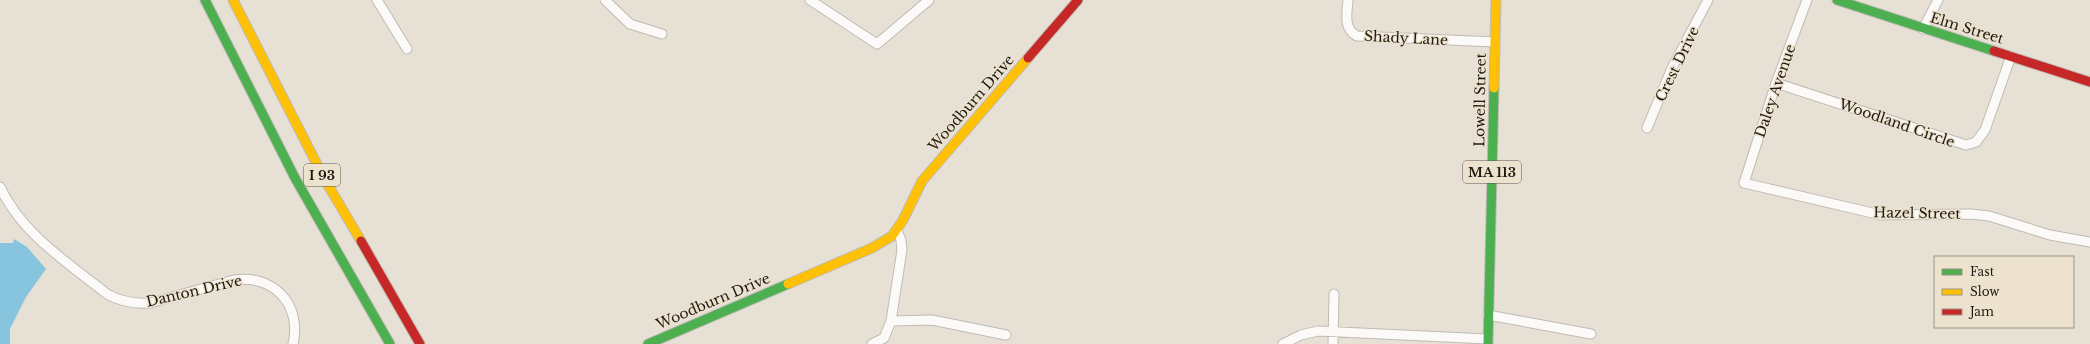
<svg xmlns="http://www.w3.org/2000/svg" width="2090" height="344" font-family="'Libre Baskerville',serif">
<rect width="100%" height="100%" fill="#e6e0d5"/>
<path fill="#87c5df" d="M14,239L27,247L46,269L26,297L10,329V344H0V243H13Z"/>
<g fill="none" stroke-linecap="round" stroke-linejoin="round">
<g stroke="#c0bbb3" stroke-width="11">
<path id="street" d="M377,0L407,49
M605,0L630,24L662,34
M810,0L877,44L929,0
M1348,0C1347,13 1343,29 1357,36L1495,42
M1807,0L1776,83L1744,183L1881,215L1971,214L1989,216L2050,235L2090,242
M1923,29L1938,0
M1776,83L1966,145L1976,142L1985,130L2011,56
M1647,128L1672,68L1708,0
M0,187C22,234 67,262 107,294C121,302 134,304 150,303L234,280C274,274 302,305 293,344
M1488,315L1591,334
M891,321L932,320L1006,335
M872,344L884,338L891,321L902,250L901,240L897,231
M1283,344L1301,335L1318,331L1488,339
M1333,344L1334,294"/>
</g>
<g stroke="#c0bbb3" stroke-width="11">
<path id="fast" d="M205,0L295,178L390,344
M1837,0L1994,51
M648,344L788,284
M1488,344L1494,88"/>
</g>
<g stroke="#c0bbb3" stroke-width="11">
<path id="slow" d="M233,0L325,180L361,241
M1494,88L1496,0
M788,284L872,248L892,236L903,220L922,181L1028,58"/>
</g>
<g stroke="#c0bbb3" stroke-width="11">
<path id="jam" d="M1994,51L2090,82
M1028,58L1078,0
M361,241L420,344"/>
</g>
<use href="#street" stroke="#fbfaf9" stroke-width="9"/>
<use href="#fast" stroke="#4caf50" stroke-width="9"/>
<use href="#slow" stroke="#ffc107" stroke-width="9"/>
<use href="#jam" stroke="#c62828" stroke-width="9"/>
</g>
<g text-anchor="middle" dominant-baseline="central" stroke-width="3" stroke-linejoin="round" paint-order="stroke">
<g fill="#ede2ce" stroke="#5d574c" stroke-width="1">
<rect x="1463" y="161" width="58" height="22" rx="3"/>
<rect x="304" y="164" width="36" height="22" rx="3"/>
</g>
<g font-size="13" font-weight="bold" fill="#1f1b14">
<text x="1492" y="172">MA 113</text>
<text x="322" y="175">I 93</text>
</g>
<g font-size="14" fill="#1f1b14" stroke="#ede2ce">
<text transform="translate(1967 28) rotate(17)">Elm Street</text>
<text transform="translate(1406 38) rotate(3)">Shady Lane</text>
<text transform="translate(1677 64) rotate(-64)">Crest Drive</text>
<text transform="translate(1775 91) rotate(-71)">Daley Avenue</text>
<text transform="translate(1480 100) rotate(-89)">Lowell Street</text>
<text transform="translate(971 103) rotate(-49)">Woodburn Drive</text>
<text transform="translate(1897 123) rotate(19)">Woodland Circle</text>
<text transform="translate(1917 213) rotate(1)">Hazel Street</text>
<text transform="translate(194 291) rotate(-13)">Danton Drive</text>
<text transform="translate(713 301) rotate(-23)">Woodburn Drive</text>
</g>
</g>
<rect x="1934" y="256" width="140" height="72" fill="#ede2ce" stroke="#9b9284"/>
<rect x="1942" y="269" width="20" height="6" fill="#4caf50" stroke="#9b9284"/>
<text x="1970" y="276" font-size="12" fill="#1f1b14">Fast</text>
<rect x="1942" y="289" width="20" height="6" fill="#ffc107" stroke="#9b9284"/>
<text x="1970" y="296" font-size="12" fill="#1f1b14">Slow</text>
<rect x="1942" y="309" width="20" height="6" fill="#c62828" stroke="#9b9284"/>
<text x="1970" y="316" font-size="12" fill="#1f1b14">Jam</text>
</svg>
